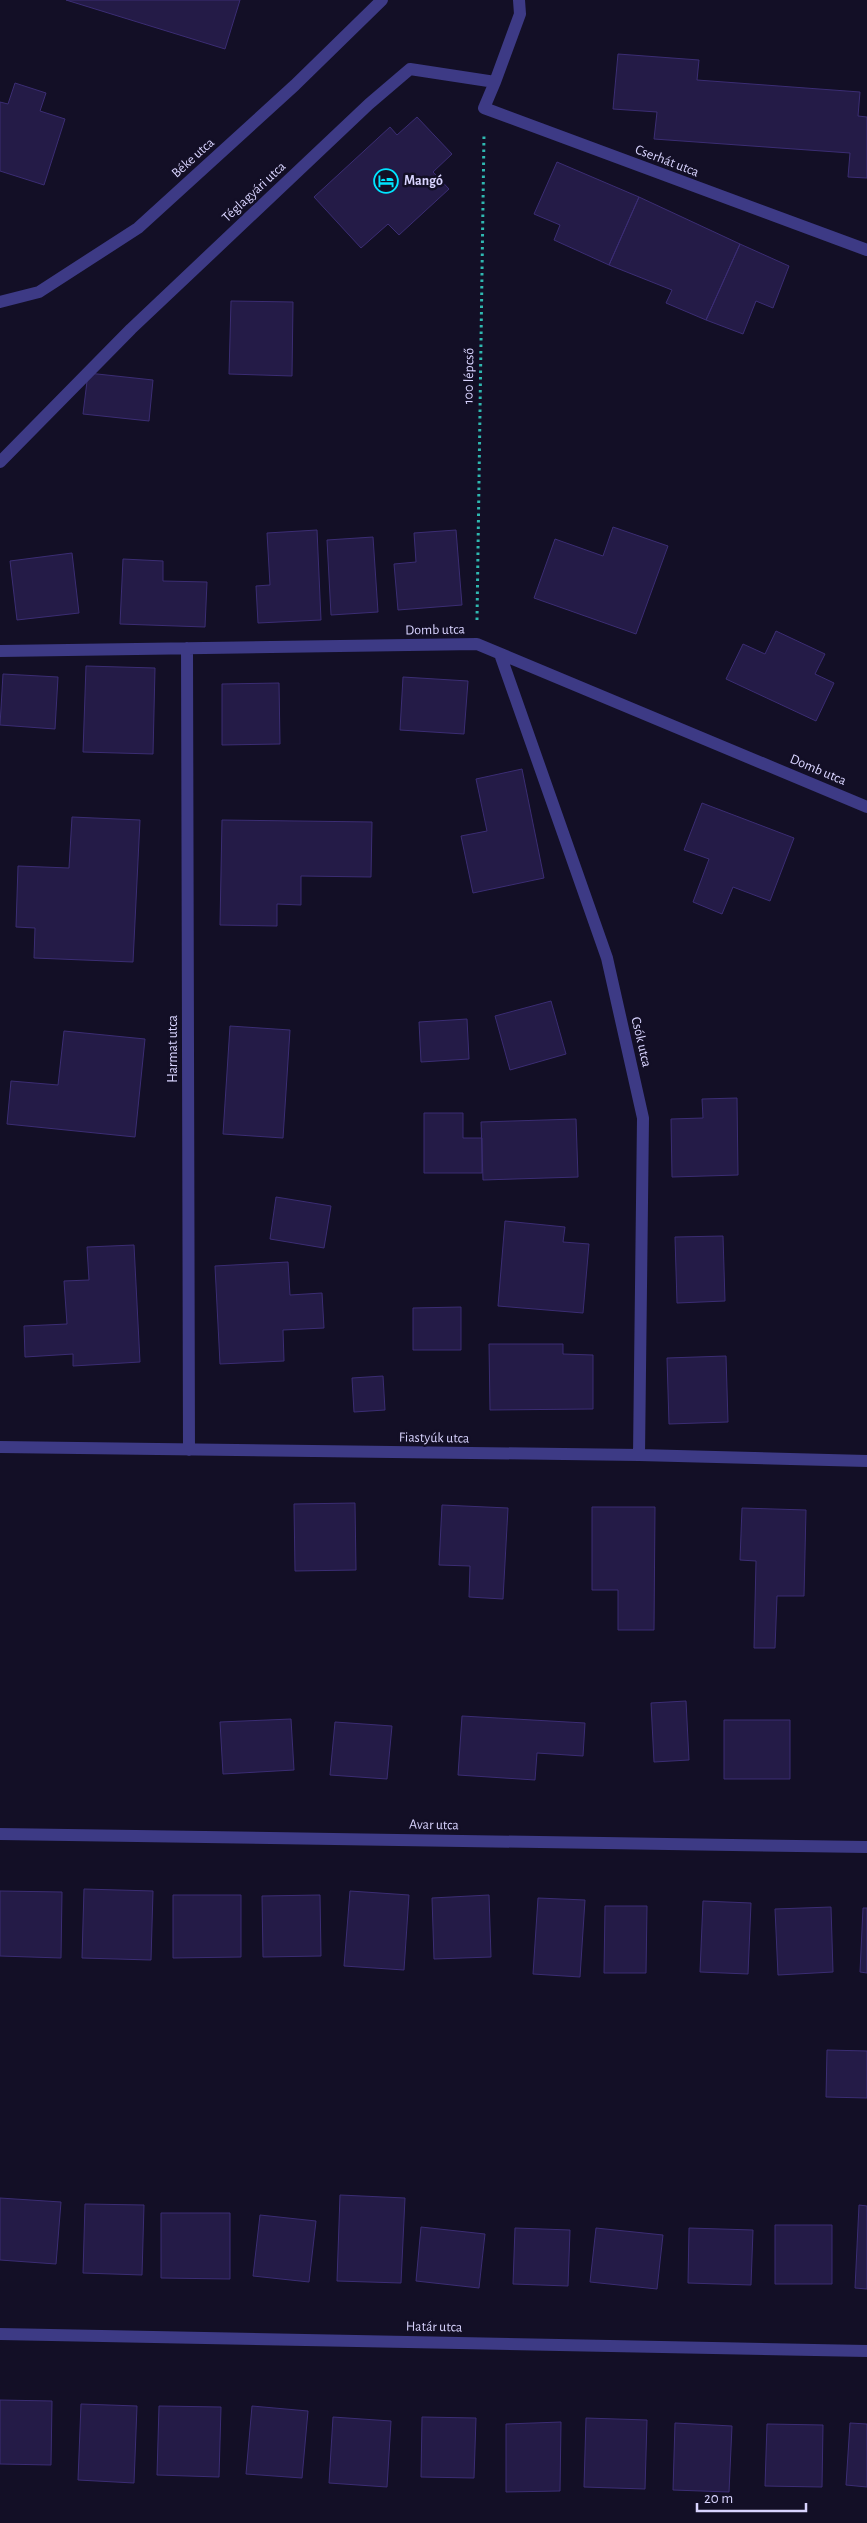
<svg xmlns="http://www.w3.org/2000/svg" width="867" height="2523" font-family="'Alegreya Sans',sans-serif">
<rect width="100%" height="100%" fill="#130f26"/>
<path fill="#241b47" stroke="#3b2d73" d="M66,0H240L225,49Z
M618,54L699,60L697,80L860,92L858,116L867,117V178L848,177L850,153L654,139L657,112L613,109Z
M15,83L46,93L40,111L65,119L44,185L0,171V102L8,104Z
M417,117L452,154L433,172L449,189L399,235L388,224L361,248L314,197L390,127L397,135Z
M557,162L639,197L609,265L554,240L560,225L534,214Z
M639,197L740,244L706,320L666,303L672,290L609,265Z
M740,244L789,266L773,308L756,301L743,334L706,320Z
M231,301L293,302L292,376L229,374Z
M88,373L153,380L149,421L83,414Z
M613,527L668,546L636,634L534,598L555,539L603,556Z
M317,530L321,620L258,623L256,586L270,585L267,533Z
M456,530L462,605L398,610L394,564L416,562L414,533Z
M373,537L378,612L331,615L327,540Z
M72,553L79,613L17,620L10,561Z
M123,559L163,561V581L207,582L205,627L120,624Z
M776,631L825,654L815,674L834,683L816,721L726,679L743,644L765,654Z
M86,666L155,668L153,754L83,752Z
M3,674L58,677L55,729L0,725Z
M403,677L468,681L464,734L400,730Z
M279,683L280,744L222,745V684Z
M522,769L544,878L473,893L461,836L487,831L476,779Z
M702,803L794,838L770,901L733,887L722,914L693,902L709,859L684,850Z
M72,817L140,820L133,962L34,958L35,928L16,927L18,866L69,868Z
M222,820L372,822L371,877L301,876V905L277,904V926L220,925Z
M551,1001L566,1054L510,1070L495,1016Z
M467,1019L469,1059L421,1062L419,1022Z
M230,1026L290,1030L283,1138L223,1134Z
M64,1031L145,1039L135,1137L7,1124L11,1081L58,1085Z
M737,1098L738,1175L672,1177L671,1119L703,1118L702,1099Z
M424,1113H463V1138H482V1173H424Z
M576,1119L578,1177L483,1180L481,1122Z
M276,1197L331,1206L324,1248L270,1239Z
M505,1221L565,1227L563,1242L589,1244L583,1313L498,1306Z
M723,1236L725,1301L677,1303L675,1237Z
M134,1245L140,1362L73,1366V1354L25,1357L24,1326L67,1324L64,1281L89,1280L87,1247Z
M288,1262L290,1295L322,1293L324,1328L283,1330L284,1361L220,1364L215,1266Z
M461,1307V1350H413V1308Z
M489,1344H563V1354L593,1355V1409L490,1410Z
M726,1356L728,1422L669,1424L667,1358Z
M383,1376L385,1410L354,1412L352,1378Z
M355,1503L356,1570L295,1571L294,1504Z
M442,1505L508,1508L503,1599L469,1597L470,1566L439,1565Z
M592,1507H655L654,1630H618V1590H592Z
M742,1508L806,1510L804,1596H777L775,1648H754L756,1561L740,1560Z
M686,1701L689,1760L654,1762L651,1703Z
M462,1716L585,1723L583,1756L537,1753L535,1780L458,1775Z
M291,1719L294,1770L223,1774L220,1722Z
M724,1720H790V1779H724Z
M335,1722L392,1726L387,1779L330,1775Z
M84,1889L153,1891L151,1960L82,1958Z
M0,1891L62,1892L61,1958L0,1956Z
M350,1891L409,1895L404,1970L344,1966Z
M173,1895H241V1957L173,1958Z
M320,1895L321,1956L263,1957L262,1896Z
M489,1895L491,1957L434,1959L432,1898Z
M538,1898L585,1900L580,1977L533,1974Z
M703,1901L751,1903L748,1974L700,1972Z
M605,1906H647L646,1973H604Z
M831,1907L833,1972L778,1975L775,1909Z
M863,1908H867V1973L860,1972Z
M827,2050L867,2051V2098L826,2097Z
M340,2195L405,2198L401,2283L337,2281Z
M0,2198L61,2202L56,2264L0,2260Z
M85,2204L144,2205L142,2275L83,2273Z
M859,2205L867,2206V2289L855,2288Z
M161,2213H230V2279L161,2278Z
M260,2215L316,2221L309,2282L253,2276Z
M775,2225H832V2284H775Z
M421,2227L485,2234L479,2288L416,2281Z
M515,2228L570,2230L568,2286L513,2284Z
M596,2228L663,2235L657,2289L590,2282Z
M689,2228L753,2230L751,2285L688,2283Z
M0,2400L52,2401L51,2465L0,2464Z
M81,2404L137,2406L134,2483L78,2480Z
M159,2406L221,2407L219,2477L157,2475Z
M252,2406L308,2411L302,2478L246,2474Z
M333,2417L391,2421L387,2487L329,2483Z
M422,2417L476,2418L474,2478L421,2477Z
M586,2418L647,2420L645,2489L584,2487Z
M561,2422L560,2491L506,2492V2424Z
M675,2423L732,2426L729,2492L673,2490Z
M850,2423L867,2424V2487L846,2485Z
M767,2424L823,2425L822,2487L765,2486Z"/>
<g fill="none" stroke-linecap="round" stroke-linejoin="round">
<path stroke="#2fb8b0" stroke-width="3" stroke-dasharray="2.5 4" stroke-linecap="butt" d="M477,620L484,134"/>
<path stroke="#3d3a85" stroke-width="12" d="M495,82L484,108L867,250
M0,302L39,292L138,228L295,85L382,0
M0,462L131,329L369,104L410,69L495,82L520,14L519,0
M187,648L189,1450
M0,651L477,644L867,807
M500,654L607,958L643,1118L639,1455
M0,1447L639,1455L867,1461
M0,1834L867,1847
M0,2334L867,2351"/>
</g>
<defs>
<g id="hotel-ring" transform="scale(1.25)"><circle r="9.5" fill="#130f26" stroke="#00e5ff" stroke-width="1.5"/><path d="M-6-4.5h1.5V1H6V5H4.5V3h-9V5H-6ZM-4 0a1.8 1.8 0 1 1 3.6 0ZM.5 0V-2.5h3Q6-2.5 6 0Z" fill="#00e5ff"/></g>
</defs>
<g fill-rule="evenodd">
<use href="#hotel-ring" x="386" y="181"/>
</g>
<g text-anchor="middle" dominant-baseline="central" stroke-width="5" stroke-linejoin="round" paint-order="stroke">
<g font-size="14" fill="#d9d4ff" stroke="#130f26">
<text transform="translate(193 158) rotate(-42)">Béke utca</text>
<text transform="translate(667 161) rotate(21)">Cserhát utca</text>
<text transform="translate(254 192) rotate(-43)">Téglagyári utca</text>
<text transform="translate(469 376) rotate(-89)">100 lépcső</text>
<text transform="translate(435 630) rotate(-1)">Domb utca</text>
<text transform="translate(818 770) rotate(23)">Domb utca</text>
<text transform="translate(641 1042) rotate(77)">Csók utca</text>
<text transform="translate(173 1049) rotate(-90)">Harmat utca</text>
<text transform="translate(434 1438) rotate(1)">Fiastyúk utca</text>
<text transform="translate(434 1825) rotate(1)">Avar utca</text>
<text transform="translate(434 2327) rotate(1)">Határ utca</text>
</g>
<g font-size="14" font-weight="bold" fill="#d9d4ff" stroke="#130f26" text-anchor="start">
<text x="404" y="181">Mangó</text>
</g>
</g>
<path d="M697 2503v8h109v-8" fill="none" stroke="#d9d4ff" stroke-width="2.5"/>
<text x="704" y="2503" font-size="15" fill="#d9d4ff" stroke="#130f26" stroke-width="4" paint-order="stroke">20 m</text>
</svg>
